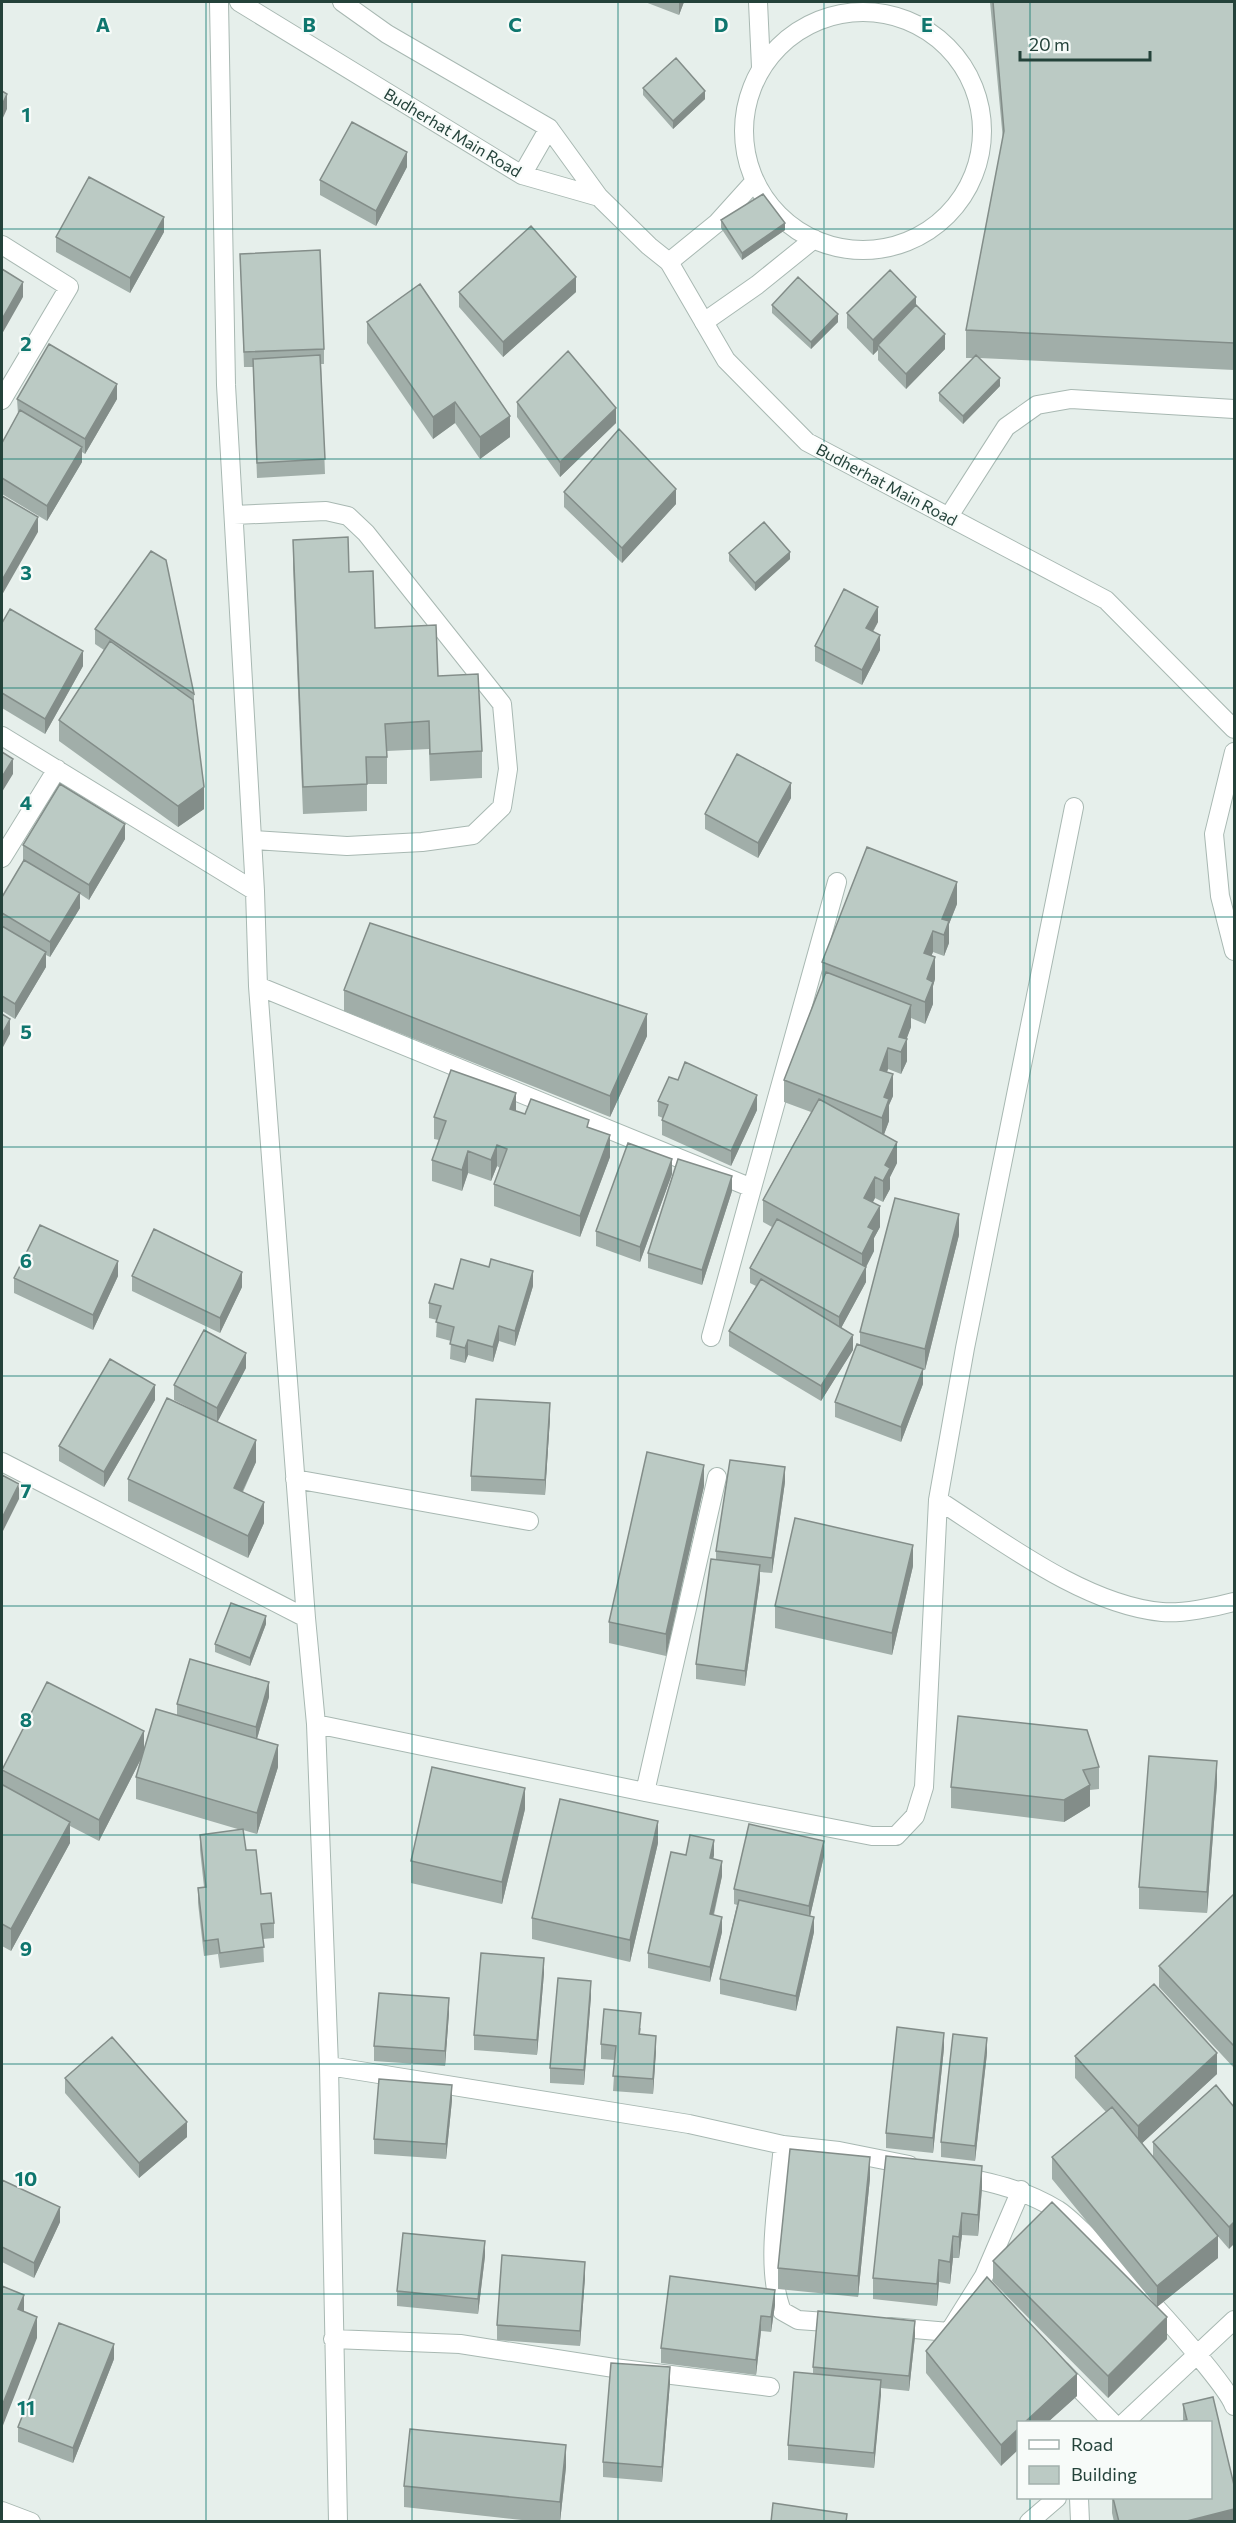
<svg xmlns="http://www.w3.org/2000/svg" width="1236" height="2523" font-family="Commissioner,sans-serif">
<rect width="100%" height="100%" fill="#e6efeb"/>
<g fill="none" stroke-linecap="round" stroke-linejoin="round">
<g stroke="#a8b8b2" stroke-width="20">
<path id="lane" d="M758,2L761,67
M744 131a119 119 0 1 1 238 0a119 119 0 1 1-238 0Z
M669,262L717,223L754,182
M704,322L757,285L814,239
M949,516L1006,427L1037,405L1071,399L1234,409"/>
</g>
<g stroke="#a8b8b2" stroke-width="20">
<path id="street" d="M219,2L226,385L255,891L258,986L306,1618L316,1724L329,2066L338,2522
M239,2L522,175L599,197L649,246L669,262L726,360L807,442L1106,600L1234,729
M342,2L387,34L549,128L599,197
M522,175L549,128
M2,245L69,287L2,400
M234,515L326,511L348,516L366,533L502,704L508,769L502,807L473,835L422,842L347,846L253,840
M2,736L255,891
M1234,752L1214,834L1220,896L1234,951
M2,858L57,769
M258,986L752,1188L837,882
M711,1337L752,1188
M2,1462L306,1618
M295,1479L529,1521
M938,1500C1002,1541 1085,1605 1162,1612C1181,1614 1216,1607 1234,1602
M316,1724L645,1792L872,1836H896L915,1816L924,1787L938,1500L965,1348L1074,807
M645,1792L717,1477
M329,2066L689,2124L783,2145L839,2151L909,2165
M783,2145C779,2193 764,2267 782,2311L798,2320L840,2323
M960,2176C998,2184 1024,2190 1058,2210C1085,2227 1225,2378 1234,2406
M891,2327L949,2332L984,2276L1021,2190
M333,2339L460,2344L614,2368L770,2387
M1061,2370L1112,2422
M1125,2422L1234,2320
M1079,2498L1080,2522
M2,2511L31,2522
M1029,2522L1057,2498"/>
</g>
<use href="#lane" stroke="#fff" stroke-width="18"/>
<use href="#street" stroke="#fff" stroke-width="18"/>
</g>
<path fill="#a1aea9" d="M645,2H684L679,15Z
M990,2H1234V370L979,358L1000,386L963,424L939,401V393L973,358H966V330L1003,140Z
M643,88L705,99L673,129L643,95Z
M407,167L376,226L320,195V180Z
M721,220L785,230L742,260L721,228Z
M164,232L130,293L56,252V237Z
M240,254L324,349V364H321L325,474L257,478L253,367H244Z
M459,292H576L503,357L459,307Z
M772,305L838,322L811,349L772,313Z
M847,313L945,349L906,389L878,360V350L873,355L847,328Z
M367,322L510,437L480,459L455,423L433,439L367,343Z
M17,399H117L85,454L82,452V462L47,521L2,494V443L18,414Z
M517,402L616,423L560,477L517,417Z
M564,492L676,504L622,563L564,507Z
M293,540L349,572L375,628L438,676L482,751V778L430,781L429,749L387,751V784H367V811L303,814L293,567Z
M729,553L790,559L755,591L729,561Z
M878,622L873,632L880,650L862,685L815,661V646Z
M2,623L83,666L45,734L2,708Z
M95,629L194,694V703L204,809L178,827L59,741V720L104,650L95,644Z
M791,798L758,858L705,829V814Z
M125,839L89,900L80,894V908L50,957L46,955V967L15,1019L2,1011V897L24,861L23,860V845Z
M957,904L949,924V943L944,956L933,952L931,956L935,979L933,986V1004L925,1024L911,1018V1027L906,1039L907,1061L901,1074L888,1069L887,1072L893,1096L889,1105V1121L884,1134L897,1163L890,1177V1189L883,1202L875,1198L873,1202L880,1227L874,1238V1251L866,1267V1282L841,1328L853,1350L821,1401L729,1346V1331L756,1286L750,1283V1268L772,1227L763,1222V1200L811,1112L784,1102V1080L822,982V962Z
M344,990L647,1036L610,1117L344,1011Z
M658,1101L757,1110L731,1166L662,1135V1120L663,1118L658,1116Z
M516,1111L525,1114L589,1128L610,1157L580,1237L494,1206V1184L500,1168L497,1166L491,1181L468,1173L462,1191L432,1181V1160L439,1140L434,1139V1117Z
M672,1174L640,1262L596,1246V1231Z
M732,1191L702,1285L648,1268V1253Z
M959,1235L925,1370H923V1384L901,1442L835,1417V1402L860,1345V1332Z
M118,1276L93,1330L14,1293V1278Z
M132,1276L242,1287L220,1333L132,1291Z
M533,1286L515,1346L499,1341L493,1362L468,1355L465,1363L450,1359L451,1341L436,1337L437,1320L429,1318V1303L453,1289Z
M246,1368L217,1422L256,1462L243,1492L264,1523L248,1558L128,1501V1479L203,1415L174,1400V1385Z
M155,1400L104,1487L59,1461V1446Z
M550,1418L545,1495L471,1491V1476Z
M785,1482L772,1573L760,1572V1580L745,1686L696,1679V1664L716,1559V1551Z
M704,1486L666,1656L609,1643V1622Z
M913,1566L892,1655L775,1628V1606Z
M266,1624L250,1666L215,1652V1644Z
M269,1697L257,1739L278,1767L257,1834L243,1830L246,1850L261,1894L274,1923V1938L263,1939L264,1962L220,1968L218,1954L204,1956L198,1903V1888L204,1887L200,1850V1835L241,1830L136,1799V1777L143,1755L99,1841L70,1826V1843L11,1951L2,1946V1770L144,1752L177,1715V1704Z
M1099,1767V1789L1090,1790V1806L1064,1822L951,1808V1787Z
M1217,1783L1207,1913L1139,1909V1887Z
M525,1809L502,1904L411,1883V1861Z
M658,1843L630,1962L532,1939V1918Z
M686,1855H714L713,1859L722,1876L714,1915L722,1932L710,1982L648,1968V1953Z
M824,1856L810,1916L814,1932L796,2011L720,1994V1979L737,1905L734,1904V1889Z
M1234,1894V2068L1159,1987V1966Z
M544,1973L537,2055L474,2050V2035Z
M591,1996L584,2085L550,2083V2068Z
M449,2013L445,2066L374,2061V2046Z
M641,2028L640,2034L656,2051L653,2094L613,2091L615,2060L601,2059V2044Z
M944,2048L933,2153L886,2148V2133Z
M987,2053L975,2161L941,2157V2142Z
M1075,2056L1217,2074L1142,2143L1153,2157V2142L1234,2107L1229,2249L1216,2234L1218,2258L1157,2307L1052,2179V2157L1106,2112L1075,2078Z
M65,2078L187,2137L139,2178L65,2093Z
M452,2100L446,2159L374,2154V2139Z
M870,2178L858,2297L778,2289V2268Z
M2,2180L60,2222L34,2278L2,2262Z
M982,2188L978,2236L962,2235L959,2258H953L950,2284L939,2282L937,2306L873,2299V2278Z
M485,2256L478,2314L397,2306V2291Z
M993,2261L1167,2339L1108,2398L993,2282Z
M585,2277L580,2346L497,2340V2325Z
M775,2305L771,2332L761,2331L756,2375L661,2363V2348Z
M915,2336L909,2391L881,2388L874,2468L788,2460V2445L813,2374V2367Z
M926,2351L1077,2396L1048,2422H1018L1001,2466L926,2373Z
M114,2359L73,2463L18,2442V2427Z
M670,2382L662,2482L603,2477V2462Z
M1183,2404L1234,2522H1114L1112,2513V2498H1210L1183,2421Z
M566,2467L560,2522H540L404,2507V2486Z"/>
<path fill="#838d89" d="M679,2H684L679,15Z
M705,91V99L673,129V121Z
M7,94V109L2,120V105Z
M407,152V167L376,226V211Z
M164,217V232L130,293V278Z
M785,223V230L742,260V253Z
M576,277V292L503,357V342Z
M23,282V297L2,334V319Z
M916,297V312L878,345V350L873,355V340Z
M838,314V322L811,349V342Z
M945,334V349L906,389V374Z
M1000,378V386L963,424V416Z
M117,384V399L85,454V439Z
M455,402V423L433,439V417Z
M616,408V423L560,477V462Z
M510,416V437L480,459V437Z
M82,447V462L47,521V506Z
M676,489V504L622,563V548Z
M38,517V532L2,595V580Z
M790,552V559L755,591V583Z
M878,607V622L866,643V628Z
M880,635V650L862,685V670Z
M83,651V666L45,734V719Z
M13,759V774L2,792V777Z
M791,783V798L758,858V843Z
M204,787V809L178,827V806Z
M125,824V839L89,900V885Z
M957,882V904L949,924V943L944,956V935L942,919Z
M80,893V908L50,957V942Z
M933,931V952L924,974V953Z
M46,952V967L15,1019V1004Z
M935,957V979L933,986V1004L925,1024V1002L927,979Z
M911,1005V1027L903,1049L907,1039V1061L901,1074V1052L899,1037Z
M647,1014V1036L610,1117V1096Z
M10,1019V1034L2,1049V1034Z
M888,1048V1069L880,1091V1070Z
M893,1074V1096L889,1105V1121L882,1140V1118L884,1097Z
M516,1093V1115L510,1109Z
M757,1095V1110L731,1166V1151Z
M610,1135V1157L580,1237V1216Z
M897,1142V1163L890,1177V1189L883,1202V1181L885,1165Z
M497,1145V1166L491,1181V1160Z
M468,1151V1173L462,1191V1170Z
M672,1159V1174L640,1262V1247Z
M732,1176V1191L702,1285V1270Z
M875,1177V1198L864,1219V1198Z
M880,1206V1227L874,1238V1251L866,1267V1282L839,1332V1317L862,1275V1254L868,1227Z
M959,1214V1235L925,1370V1349Z
M118,1261V1276L93,1330V1315Z
M533,1271V1286L515,1346V1331Z
M242,1272V1287L220,1333V1318Z
M499,1326V1341L493,1362V1347Z
M853,1335V1350L821,1401V1386Z
M468,1340V1355L465,1363V1348Z
M246,1353V1368L217,1423V1408Z
M923,1369V1384L901,1442V1427Z
M155,1385V1400L104,1487V1472Z
M550,1403V1418L545,1495V1480Z
M256,1440V1462L234,1509V1488Z
M704,1465V1486L666,1656V1634Z
M785,1467V1482L772,1573V1558Z
M19,1484V1499L2,1533V1518Z
M264,1502V1523L248,1558V1536Z
M913,1545V1566L892,1655V1633Z
M760,1565V1580L745,1686V1671Z
M266,1616V1624L250,1666V1658Z
M269,1682V1697L256,1742V1727Z
M144,1731V1753L99,1841V1820Z
M278,1745V1767L257,1834V1813Z
M1217,1761V1783L1207,1913V1892Z
M1090,1785V1806L1064,1822V1800Z
M525,1788V1809L502,1904V1882Z
M658,1821V1843L630,1962V1940Z
M70,1822V1843L11,1951V1929Z
M714,1840V1855L710,1873V1858Z
M824,1841V1856L809,1921V1906Z
M722,1861V1876L710,1929V1914Z
M722,1917V1932L710,1982V1967Z
M814,1917V1932L796,2011V1996Z
M544,1958V1973L537,2055V2040Z
M591,1981V1996L584,2085V2070Z
M449,1998V2013L445,2066V2051Z
M944,2033V2048L933,2153V2138Z
M656,2036V2051L653,2094V2079Z
M987,2038V2053L975,2161V2146Z
M1217,2053V2074L1138,2147V2126Z
M452,2085V2100L446,2159V2144Z
M187,2122V2137L139,2178V2163Z
M870,2157V2178L858,2297V2276Z
M982,2166V2188L978,2236V2215Z
M60,2207V2222L34,2278V2263Z
M962,2213V2235L959,2258V2237Z
M1234,2222V2244L1229,2249V2227Z
M953,2236V2258L950,2284V2262Z
M1218,2236V2258L1157,2307V2286Z
M485,2241V2256L478,2314V2299Z
M939,2260V2282L937,2306V2284Z
M585,2262V2277L580,2346V2331Z
M775,2290V2305L771,2332V2317Z
M24,2295V2316L18,2309Z
M761,2316V2331L756,2375V2360Z
M37,2317V2338L2,2428V2406Z
M1167,2317V2339L1108,2398V2376Z
M915,2321V2336L909,2391V2376Z
M114,2344V2359L73,2463V2448Z
M670,2367V2382L662,2482V2467Z
M1077,2374V2396L1048,2422H1025Z
M881,2380V2395L874,2468V2453Z
M1018,2429V2450L1001,2466V2445Z
M566,2445V2467L560,2522V2502Z
M1234,2509V2522H1183Z"/>
<path fill="#bbcac4" stroke="#838d89" stroke-width="1.5" d="M993,2H1234V343L966,330L1004,131Z
M676,58L705,91L673,121L643,88Z
M2,91L7,94L2,105Z
M352,122L407,152L376,211L320,180Z
M89,177L164,217L130,278L56,237Z
M763,194L785,223L742,253L721,220Z
M531,226L576,277L503,342L459,292Z
M320,250L324,349L244,352L240,254Z
M2,269L23,282L2,319Z
M890,270L916,297L873,340L847,313Z
M798,277L838,314L811,342L772,305Z
M420,284L510,416L480,437L455,402L433,417L367,322Z
M916,305L945,334L906,374L878,345Z
M49,344L117,384L85,439L17,399Z
M568,351L616,408L560,462L517,402Z
M320,355L325,459L257,463L253,359Z
M976,355L1000,378L963,416L939,393Z
M20,410L82,447L47,506L2,478V443Z
M619,429L676,489L622,548L564,492Z
M2,496L38,517L2,580Z
M764,522L790,552L755,583L729,553Z
M348,537L349,572L373,571L375,628L436,625L438,676L478,674L482,751L430,754L429,721L385,724L387,757H366L367,784L303,787L293,540Z
M151,551L166,560L194,694L95,629Z
M844,589L878,607L866,628L880,635L862,670L815,646Z
M10,609L83,651L45,719L2,693V623Z
M110,641L193,700L204,787L178,806L59,720Z
M2,752L13,759L2,777Z
M737,754L791,783L758,843L705,814Z
M60,784L125,824L89,885L23,845Z
M867,847L957,882L942,919L949,921L944,935L933,931L924,953L935,957L927,979L933,982L925,1002L822,962Z
M24,860L80,893L50,942L2,913V897Z
M370,923L647,1014L610,1096L344,990Z
M2,926L46,952L15,1004L2,996Z
M826,972L911,1005L899,1037L907,1039L901,1052L888,1048L880,1070L893,1074L884,1097L889,1099L882,1118L784,1080Z
M2,1014L10,1019L2,1034Z
M685,1062L757,1095L731,1151L662,1120L668,1105L658,1101L669,1077L678,1080Z
M451,1070L516,1093L510,1109L525,1114L531,1099L589,1120L587,1127L610,1135L580,1216L494,1184L507,1149L497,1145L491,1160L468,1151L462,1170L432,1160L446,1121L434,1117Z
M819,1099L897,1142L885,1165L890,1168L883,1181L875,1177L864,1198L880,1206L868,1227L874,1230L862,1254L763,1200Z
M628,1143L672,1159L640,1247L596,1231Z
M678,1159L732,1176L702,1270L648,1253Z
M895,1198L959,1214L925,1349L860,1332Z
M777,1219L866,1267L839,1317L750,1268Z
M40,1225L118,1261L93,1315L14,1278Z
M154,1229L242,1272L220,1318L132,1276Z
M461,1259L489,1267L491,1259L533,1271L515,1331L499,1326L493,1347L468,1340L465,1348L450,1344L454,1327L436,1322L441,1306L429,1303L435,1284L453,1289Z
M761,1279L853,1335L821,1386L729,1331Z
M204,1330L246,1353L217,1408L174,1385Z
M857,1344L923,1369L901,1427L835,1402Z
M110,1359L155,1385L104,1472L59,1446Z
M167,1398L256,1440L234,1488L264,1502L248,1536L128,1479Z
M476,1399L550,1403L545,1480L471,1476Z
M647,1452L704,1465L666,1634L609,1622Z
M730,1460L785,1467L772,1558L716,1551Z
M2,1475L19,1484L2,1518Z
M795,1518L913,1545L892,1633L775,1606Z
M711,1559L760,1565L745,1671L696,1664Z
M231,1603L266,1616L250,1658L215,1644Z
M190,1659L269,1682L256,1727L177,1704Z
M47,1682L144,1731L99,1820L2,1770Z
M156,1709L278,1745L257,1813L136,1777Z
M958,1716L1087,1730L1099,1767L1083,1770L1090,1785L1064,1800L951,1787Z
M1149,1756L1217,1761L1207,1892L1139,1887Z
M432,1767L525,1788L502,1882L411,1861Z
M3,1785L70,1822L11,1929L2,1924V1787Z
M560,1799L658,1821L630,1940L532,1918Z
M749,1824L824,1841L809,1906L734,1889Z
M243,1829L246,1850H256L261,1894L271,1893L274,1923L261,1924L264,1947L220,1953L218,1939L204,1941L198,1888L206,1887L200,1835Z
M690,1835L714,1840L710,1858L722,1861L710,1914L722,1917L710,1967L648,1953L671,1852L686,1855Z
M1234,1894V2046L1159,1966Z
M739,1900L814,1917L796,1996L720,1979Z
M481,1953L544,1958L537,2040L474,2035Z
M558,1978L591,1981L584,2070L550,2068Z
M1154,1984L1217,2053L1138,2126L1075,2056Z
M379,1993L449,1998L445,2051L374,2046Z
M604,2009L641,2013L639,2034L656,2036L653,2079L613,2076L616,2046L601,2044Z
M897,2027L944,2033L933,2138L886,2133Z
M953,2034L987,2038L975,2146L941,2142Z
M112,2037L187,2122L139,2163L65,2078Z
M379,2079L452,2085L446,2144L374,2139Z
M1216,2085L1234,2107V2222L1229,2227L1153,2142Z
M1112,2107L1218,2236L1157,2286L1052,2157Z
M790,2149L870,2157L858,2276L778,2268Z
M886,2156L982,2166L978,2215L962,2213L959,2237L953,2236L950,2262L939,2260L937,2284L873,2278Z
M2,2180L60,2207L34,2263L2,2247Z
M1052,2202L1167,2317L1108,2376L993,2261Z
M403,2233L485,2241L478,2299L397,2291Z
M502,2255L585,2262L580,2331L497,2325Z
M670,2276L775,2290L771,2317L761,2316L756,2360L661,2348Z
M987,2277L1077,2374L1025,2422H1018V2429L1001,2445L926,2351Z
M2,2286L24,2295L18,2309L37,2317L2,2406Z
M818,2311L915,2321L909,2376L813,2367Z
M59,2323L114,2344L73,2448L18,2427Z
M611,2363L670,2367L662,2467L603,2462Z
M794,2372L881,2380L874,2453L788,2445Z
M1213,2397L1234,2485V2509L1183,2522H1119L1113,2498H1210V2422H1178L1187,2420L1183,2404Z
M410,2429L566,2445L560,2502L404,2486Z
M773,2503L847,2514L846,2522H771Z"/>
<path fill="none" stroke="#0f766e" stroke-width="1.5" stroke-opacity="0.55" d="M206,2V2522M412,2V2522M618,2V2522M824,2V2522M1030,2V2422M2,229H1234M2,459H1234M2,688H1234M2,917H1234M2,1147H1234M2,1376H1234M2,1606H1234M2,1835H1234M2,2064H1234M2,2294H1234M1030,2498V2522"/>
<g text-anchor="middle" dominant-baseline="central" stroke-width="4.5" stroke-linejoin="round" paint-order="stroke">
<g font-size="16" fill="#24423a" stroke="#f7fbf9">
<text transform="translate(453 132) rotate(31)">Budherhat Main Road</text>
<text transform="translate(887 484) rotate(28)">Budherhat Main Road</text>
</g>
</g>
<g font-size="20" text-anchor="middle" font-weight="bold" fill="#0f766e" stroke="#f7fbf9" stroke-width="4.5" stroke-linejoin="round" paint-order="stroke">
<text x="103" y="32">A</text>
<text x="309" y="32">B</text>
<text x="515" y="32">C</text>
<text x="721" y="32">D</text>
<text x="927" y="32">E</text>
<text x="26" y="122">1</text>
<text x="26" y="351">2</text>
<text x="26" y="580">3</text>
<text x="26" y="810">4</text>
<text x="26" y="1039">5</text>
<text x="26" y="1268">6</text>
<text x="26" y="1498">7</text>
<text x="26" y="1727">8</text>
<text x="26" y="1956">9</text>
<text x="26" y="2186">10</text>
<text x="26" y="2415">11</text>
</g>
<rect width="1236" height="2523" fill="none" stroke="#24423a" stroke-width="6"/>
<rect x="1017" y="2421" width="195" height="78" fill="#f7fbf9" stroke="#a3b1ad" stroke-width="1.5"/>
<rect x="1029" y="2440" width="30" height="9" fill="#ffffff" stroke="#a3b1ad" stroke-width="1.5"/>
<text x="1071" y="2451" font-size="18" fill="#24423a">Road</text>
<rect x="1029" y="2466" width="30" height="18" fill="#bbcac4" stroke="#a3b1ad" stroke-width="1.5"/>
<text x="1071" y="2481" font-size="18" fill="#24423a">Building</text>
<path d="M1020 51v9h130v-9" fill="none" stroke="#24423a" stroke-width="3"/>
<text x="1029" y="51" font-size="18" fill="#24423a" stroke="#f7fbf9" stroke-width="4.5" paint-order="stroke">20 m</text>
</svg>
